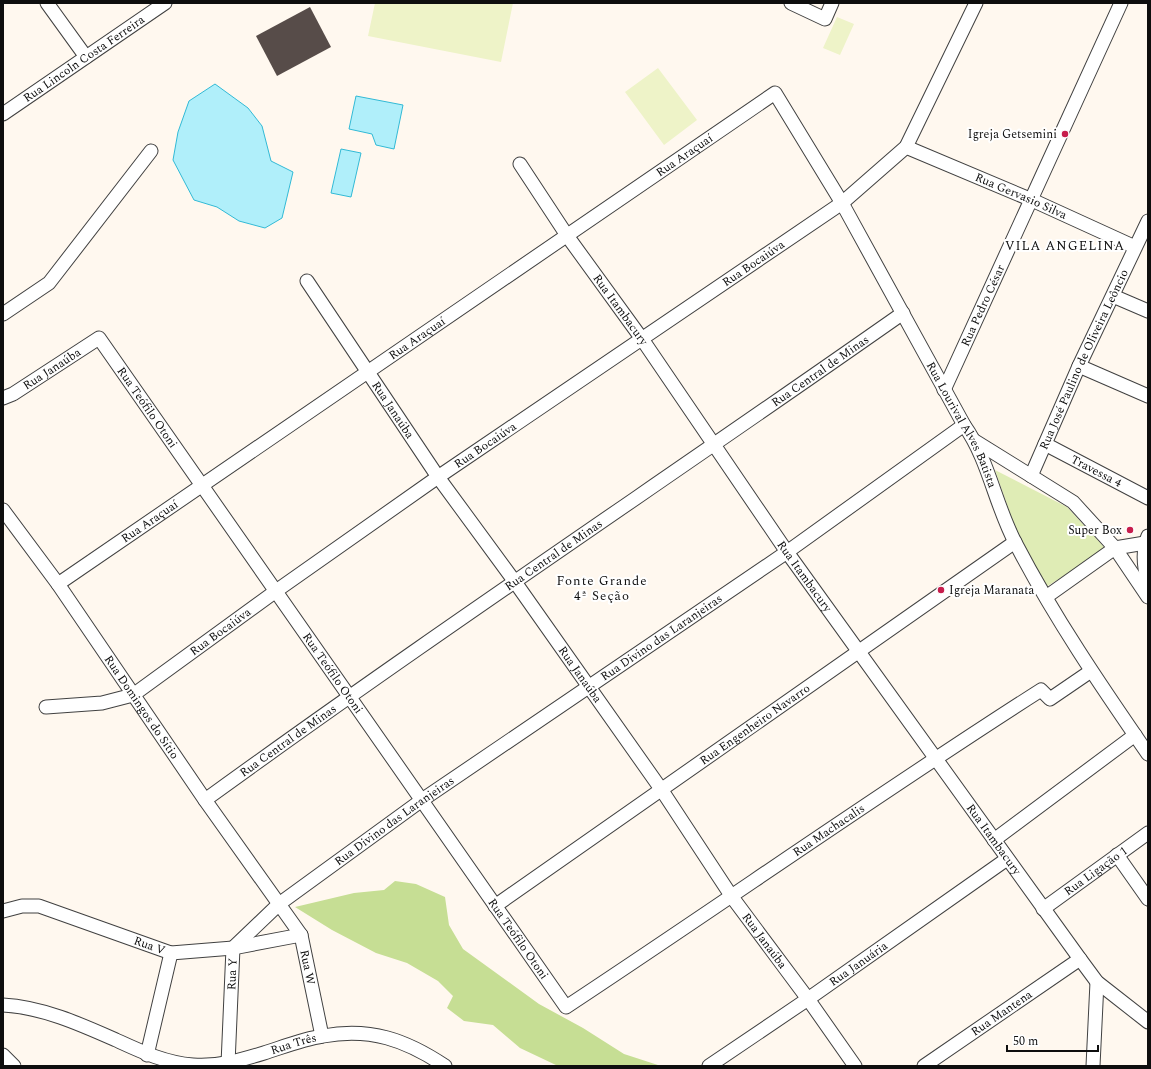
<svg xmlns="http://www.w3.org/2000/svg" width="1151" height="1069" font-family="Spectral,serif">
<rect width="100%" height="100%" fill="#fff8ef"/>
<path fill="#dfecb5" d="M995,470L1067,507L1106,549L1046,587L1020,542Z"/>
<path fill="#c6de94" d="M395,881L416,884L445,897L449,925L463,949L539,1004L583,1028L624,1054L661,1066H558L520,1048L493,1025L464,1021L447,1008L453,996L438,981L407,963L376,953L332,930L295,907L354,893L384,890Z"/>
<path fill="#eef3c8" d="M375,3H513L501,62L368,36Z
M837,17L854,24L840,55L823,48Z
M658,68L697,120L664,145L625,92Z"/>
<path fill="#b0effa" stroke="#32bad6" d="M215,84L248,108L262,126L271,161L293,172L282,218L265,228L239,221L217,207L194,200L173,160L178,132L189,101Z
M356,96L403,105L394,149L376,145L372,134L349,129Z
M341,149L361,153L351,197L331,193Z"/>
<path fill="#574c49" d="M310,7L331,47L277,76L256,36Z"/>
<g fill="none" stroke-linecap="round" stroke-linejoin="round">
<g stroke="#414141" stroke-width="15">
<g id="minor">
<path d="M47,3L86,57"/>
<path d="M791,3L825,19L832,3"/>
<path id="s1" d="M3,114L165,3"/>
<path id="s2" d="M906,147L1032,200L1135,247"/>
<path id="s3" d="M520,164L568,237L642,339L787,552L1080,959L1097,982L1148,1022"/>
<path id="s4" d="M307,281L438,477L515,582L661,789L732,897L808,999L855,1066"/>
<path d="M1113,296L1148,311"/>
<path d="M3,314L49,283L151,151"/>
<path d="M1079,366L1148,396"/>
<path id="s5" d="M944,390L1121,3"/>
<path id="s6" d="M3,398L13,394L99,338L566,1007C725,902 881,792 1041,690L1050,699L1091,671"/>
<path d="M975,441L1073,502L1115,548L1148,597"/>
<path id="s7" d="M1045,444L1148,498"/>
<path id="s8" d="M1031,476L1079,366L1148,221"/>
<path id="s9" d="M3,510L58,584L205,800L301,935L322,1036"/>
<path d="M1148,536C1142,550 1144,568 1148,583"/>
<path id="s10" d="M58,584L775,93L842,203L964,425C989,460 995,505 1016,544C1054,617 1101,686 1148,754"/>
<path d="M1046,597L1115,548L1145,543"/>
<path id="s11" d="M46,707L102,703L133,695L276,591L438,477L842,203L906,147L976,3"/>
<path id="s12" d="M205,800C435,633 671,476 903,313"/>
<path d="M994,840L1135,735"/>
<path d="M1117,855L1148,899"/>
<path id="s13" d="M495,906L1015,542"/>
<path id="s14" d="M1043,909L1148,833"/>
<path id="s15" d="M3,911L22,906H39L171,953L233,948L301,935"/>
<path id="s16" d="M3,1005C42,1007 80,1024 116,1040C140,1051 165,1063 193,1065C218,1067 241,1060 264,1053C283,1047 303,1039 323,1036C370,1027 406,1040 445,1066"/>
<path d="M3,1055L14,1066"/>
<path d="M147,1055L171,953"/>
<path id="s17" d="M228,1064L233,948L279,904L422,800L787,552L964,425"/>
<path id="s18" d="M709,1066L808,999L1007,859"/>
<path id="s19" d="M924,1066L1080,959"/>
<path d="M1093,1066L1097,982"/>
</g>
</g>
<use href="#minor" stroke="#fff" stroke-width="13"/>
</g>
<g fill="#c71d4c" stroke="#fff" stroke-width="1.5">
<circle cx="1065" cy="134" r="4"/>
<circle cx="1130" cy="530" r="4"/>
<circle cx="941" cy="590" r="4"/>
</g>
<g text-anchor="middle" dominant-baseline="central" stroke-width="4" stroke-linejoin="round" paint-order="stroke">
<g font-size="12" fill="#0e0e0e" stroke="#fff">
<text stroke="none"><textPath href="#s1" startOffset="98">Rua Lincoln Costa Ferreira</textPath></text>
<text stroke="none"><textPath href="#s10" startOffset="759">Rua Araçuaí</textPath></text>
<text stroke="none"><textPath href="#s2" startOffset="125">Rua Gervasio Silva</textPath></text>
<text stroke="none"><textPath href="#s11" startOffset="844">Rua Bocaiúva</textPath></text>
<text stroke="none"><textPath href="#s5" startOffset="93">Rua Pedro César</textPath></text>
<text stroke="none"><textPath href="#s3" startOffset="177">Rua Itambacury</textPath></text>
<text stroke="none"><textPath href="#s10" startOffset="435">Rua Araçuaí</textPath></text>
<text stroke="none"><textPath href="#s8" startOffset="128">Rua José Paulino de Oliveira Leôncio</textPath></text>
<text stroke="none"><textPath href="#s6" startOffset="57">Rua Janaúba</textPath></text>
<text stroke="none"><textPath href="#s12" startOffset="750">Rua Central de Minas</textPath></text>
<text stroke="none"><textPath href="#s6" startOffset="198">Rua Teófilo Otoni</textPath></text>
<text stroke="none"><textPath href="#s4" startOffset="155">Rua Janaúba</textPath></text>
<text stroke="none"><textPath href="#s10" startOffset="1250">Rua Lourival Alves Batista</textPath></text>
<text stroke="none"><textPath href="#s11" startOffset="520">Rua Bocaiúva</textPath></text>
<text stroke="none"><textPath href="#s7" startOffset="58">Travessa 4</textPath></text>
<text stroke="none"><textPath href="#s10" startOffset="111">Rua Araçuaí</textPath></text>
<text stroke="none"><textPath href="#s12" startOffset="426">Rua Central de Minas</textPath></text>
<text stroke="none"><textPath href="#s3" startOffset="501">Rua Itambacury</textPath></text>
<text stroke="none"><textPath href="#s11" startOffset="196">Rua Bocaiúva</textPath></text>
<text stroke="none"><textPath href="#s17" startOffset="646">Rua Divino das Laranjeiras</textPath></text>
<text stroke="none"><textPath href="#s6" startOffset="522">Rua Teófilo Otoni</textPath></text>
<text stroke="none"><textPath href="#s4" startOffset="479">Rua Janaúba</textPath></text>
<text stroke="none"><textPath href="#s9" startOffset="241">Rua Domingos do Sítio</textPath></text>
<text stroke="none"><textPath href="#s13" startOffset="317">Rua Engenheiro Navarro</textPath></text>
<text stroke="none"><textPath href="#s12" startOffset="102">Rua Central de Minas</textPath></text>
<text stroke="none"><textPath href="#s17" startOffset="322">Rua Divino das Laranjeiras</textPath></text>
<text stroke="none"><textPath href="#s6" startOffset="1246">Rua Machacalis</textPath></text>
<text stroke="none"><textPath href="#s3" startOffset="825">Rua Itambacury</textPath></text>
<text stroke="none"><textPath href="#s14" startOffset="65">Rua Ligação 1</textPath></text>
<text stroke="none"><textPath href="#s6" startOffset="846">Rua Teófilo Otoni</textPath></text>
<text stroke="none"><textPath href="#s4" startOffset="803">Rua Janaúba</textPath></text>
<text stroke="none"><textPath href="#s15" startOffset="154">Rua V</textPath></text>
<text stroke="none"><textPath href="#s18" startOffset="181">Rua Januária</textPath></text>
<text stroke="none"><textPath href="#s9" startOffset="552">Rua W</textPath></text>
<text stroke="none"><textPath href="#s17" startOffset="90">Rua Y</textPath></text>
<text stroke="none"><textPath href="#s19" startOffset="94">Rua Mantena</textPath></text>
<text stroke="none"><textPath href="#s16" startOffset="304">Rua Três</textPath></text>
</g>
<g font-size="12" fill="#0e0e0e" stroke="#fff" text-anchor="end">
<text x="1057" y="134">Igreja Getsemini</text>
<text x="1122" y="530">Super Box</text>
<text x="949" y="590" text-anchor="start">Igreja Maranata</text>
</g>
<g font-size="13" letter-spacing="1" fill="#0e0e0e" stroke="#fff">
<text x="1065" y="246">VILA ANGELINA</text>
<text x="602" y="581">Fonte Grande<tspan x="602" dy="15">4ª Seção</tspan></text>
</g>
</g>
<rect width="1151" height="1069" fill="none" stroke="#0e0e0e" stroke-width="8"/>
<path d="M1007 1045v6h91v-6" fill="none" stroke="#0e0e0e" stroke-width="2"/>
<text x="1013" y="1045" font-size="12" fill="#0e0e0e" stroke="#ffffff" stroke-width="3" paint-order="stroke">50 m</text>
</svg>
